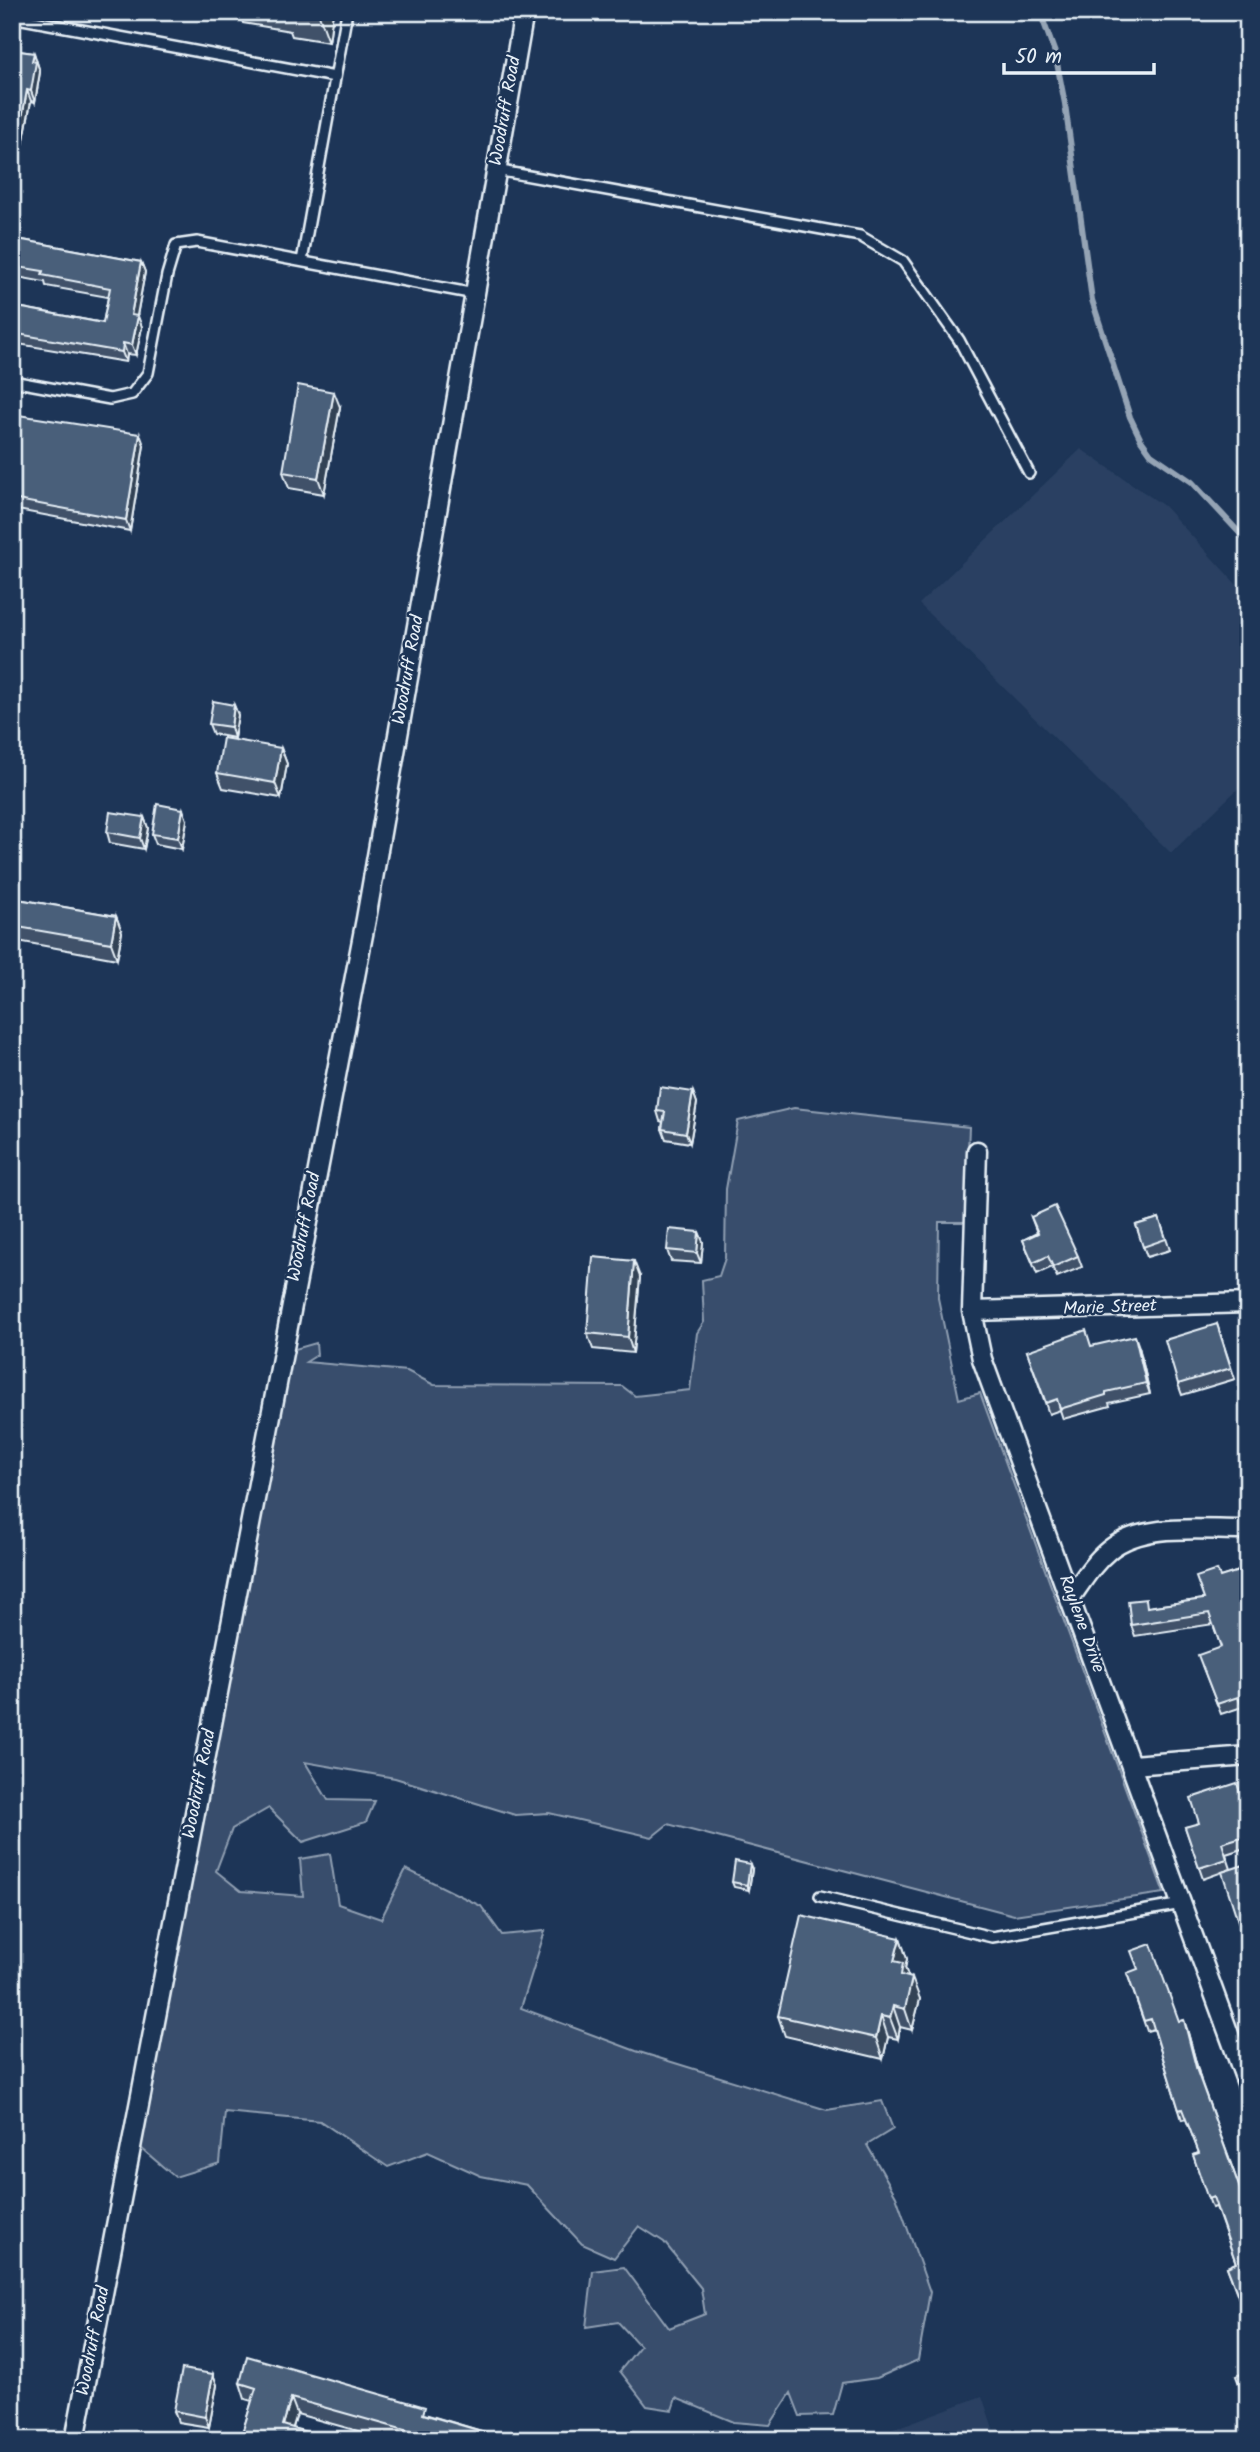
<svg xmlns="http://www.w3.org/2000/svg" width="1260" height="2452" font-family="Kalam,sans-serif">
<rect width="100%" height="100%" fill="#1d3557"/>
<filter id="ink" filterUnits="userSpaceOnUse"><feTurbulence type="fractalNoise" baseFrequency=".0143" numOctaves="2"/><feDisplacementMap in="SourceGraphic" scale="14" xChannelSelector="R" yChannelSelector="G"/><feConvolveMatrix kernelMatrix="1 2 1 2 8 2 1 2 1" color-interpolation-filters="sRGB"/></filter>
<g filter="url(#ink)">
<path fill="#2a4162" d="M1081,449L1164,506L1248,597V779L1171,853L919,604Z
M982,2396L997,2440H864Z"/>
<path fill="#374d6c" stroke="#909fb2" stroke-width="2" d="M794,1108L969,1127L965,1222H939L938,1298L959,1399L980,1393L1164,1893L1014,1915L668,1824L652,1837L549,1813L515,1815L395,1778L305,1762L328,1800L375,1801L366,1822L303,1842L269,1808L232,1829L216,1871L241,1891L303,1896L300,1859L330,1854L338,1904L381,1919L406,1869L481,1906L502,1935L545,1931L521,2008L636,2051L827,2110L882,2101L893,2129L867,2145L896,2196L930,2292L918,2360L877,2378L842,2383L833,2415L800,2416L791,2393L770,2425L734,2422L676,2398L672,2410L647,2406L620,2371L640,2346L618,2322L586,2327L593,2271L624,2267L669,2328L705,2314L701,2288L664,2242L639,2226L614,2258L582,2244L527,2185L481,2176L428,2152L388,2167L320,2121L225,2112L220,2163L175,2177L141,2148L288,1351L316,1343L317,1355L306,1362L407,1371L434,1385L622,1386L635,1396L690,1390L697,1333L704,1322L702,1280L719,1276L725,1258L726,1189L738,1121Z"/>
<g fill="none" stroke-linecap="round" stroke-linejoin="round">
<path stroke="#95a4b5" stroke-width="6" d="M1040,12L1055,53L1065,104L1092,300L1130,417L1141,440L1151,454L1192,482L1248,542"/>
<g stroke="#e8f1f8" stroke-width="14">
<path id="service" d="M12,17L335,77
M496,170L860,236L903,261L959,340L1029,473
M302,261L347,12
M12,381L110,399L132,394L148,373L167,275L176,245L197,242L475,294
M820,1896L992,1937L1182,1904"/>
</g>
<g stroke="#e8f1f8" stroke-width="23">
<path id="minor" d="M977,1151L972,1311L982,1359L1248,2086
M972,1311L1248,1303
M1071,1597C1083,1580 1093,1563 1109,1550C1144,1521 1206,1531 1248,1530
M1132,1765L1248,1756
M75,2440L366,919L524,12"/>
</g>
<use href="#service" stroke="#1d3557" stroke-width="9"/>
<use href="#minor" stroke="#1d3557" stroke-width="18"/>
</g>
<path fill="#3f5169" stroke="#e8f1f8" stroke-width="2" d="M201,12H333L329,42L292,36L290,31L243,23L242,20Z
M12,50L34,53L40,72L35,102L31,101L21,156L12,154Z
M12,238L141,262L145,272L137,316L142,327L136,355L127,354L126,362L12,343V306L103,323L108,297L46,286L45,282L12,276Z
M340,407L324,494L289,488L283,472Z
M12,414L144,445L130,531L12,509Z
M234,705L238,715L234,738L213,734L209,724Z
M281,748L287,764L281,798L223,788L217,773Z
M144,817L148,828L144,849L110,843L107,832Z
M187,820L182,849L156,844L152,834Z
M12,898L116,916L122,932L117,959L12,940Z
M693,1092L697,1103L690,1143L666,1139L662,1129L663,1122L660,1121L657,1111Z
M1031,1217L1078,1256L1082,1267L1057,1277L1052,1267L1037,1274L1023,1240L1037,1233Z
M1159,1218L1170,1250L1147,1257L1136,1225Z
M699,1232L703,1242L701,1263L671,1261L667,1250Z
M640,1277L633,1353L593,1349L587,1333Z
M1217,1324L1235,1379L1182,1395L1178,1384Z
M1091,1346L1139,1347L1150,1394L1109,1403L1110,1406L1063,1419L1060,1410L1049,1414L1027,1351Z
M1248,1568V1624L1245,1625L1248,1634V1717L1246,1718L1242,1707L1221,1714L1202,1665L1221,1647L1213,1624L1135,1636L1131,1625L1149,1607L1204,1599L1220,1577Z
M1248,1815V1847L1226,1854L1231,1869L1203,1879L1185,1827Z
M752,1869L749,1890L734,1887L732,1882Z
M900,1938L907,1959L905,1968L908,1977L920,1999L912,2030L900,2027L898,2039L888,2037L883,2059L785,2036L778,2016Z
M1127,1973L1187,2029L1201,2081L1248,2211V2311L1244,2312L1227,2267L1236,2263L1216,2207L1212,2208L1193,2155L1199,2153L1186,2119L1182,2120L1179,2110L1154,2029L1147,2031Z
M213,2374L217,2385L209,2427L178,2422L174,2411Z
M240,2383L428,2415L512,2440H390L297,2414L293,2428L240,2440L252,2401L245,2399Z"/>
<path fill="#334255" stroke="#e8f1f8" stroke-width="2" d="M318,12H333L329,42Z
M34,53L40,72L35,102L31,91L32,61Z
M27,90L31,101L21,156L17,145Z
M141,262L145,272L135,326L131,315Z
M138,316L142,327L136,355L132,345Z
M123,343L127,354L126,362L122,352Z
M334,392L340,407L324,494L318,478Z
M140,434L144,445L130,531L126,520Z
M234,705L238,715L234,738L231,727Z
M281,748L287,764L281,798L275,783Z
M183,809L187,820L182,849L178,838Z
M144,817L148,828L144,849L140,838Z
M116,916L122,932L117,959L111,943Z
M693,1092L697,1103L690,1143L686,1133Z
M699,1232L703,1242L701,1263L697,1253Z
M634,1261L640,1277L633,1353L628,1337Z
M1135,1336L1139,1347L1150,1394L1146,1383Z
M750,1864L752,1869L749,1890L747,1885Z
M900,1938L907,1959L905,1968L911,1983L912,1978L920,1999L912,2030L905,2009L894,1961Z
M893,2006L900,2027L898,2039L890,2018Z
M881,2016L888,2037L883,2059L876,2038Z
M1184,2020L1187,2029L1201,2081L1197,2071Z
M213,2374L217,2385L209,2427L205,2417Z
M291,2398L297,2414L289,2440L283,2425Z"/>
<path fill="#495e7a" stroke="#e8f1f8" stroke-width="2" d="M12,50L34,53L32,61L36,62L31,91L27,90L17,145L12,144Z
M12,238L141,262L131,315L138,316L132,345L123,343L122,352L12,333V306L103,323L110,288L42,275L43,271L12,266Z
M298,385L334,392L318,478L283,472Z
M12,414L140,434L126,520L12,499Z
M213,701L234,705L231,727L209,724Z
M223,738L281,748L275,783L217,773Z
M157,804L183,809L178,838L152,834Z
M110,812L144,817L140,838L107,832Z
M12,898L116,916L111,943L12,926Z
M660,1087L693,1092L686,1133L662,1129L665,1112L657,1111Z
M1055,1206L1078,1256L1053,1267L1048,1256L1033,1263L1023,1240L1038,1233L1031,1217Z
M1248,1210V1227L1242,1212Z
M1159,1218L1166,1239L1143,1247L1136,1225Z
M669,1229L699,1232L697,1253L667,1250Z
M593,1257L634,1261L628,1337L587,1333Z
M1217,1324L1231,1368L1178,1384L1165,1340Z
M1086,1330L1091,1346L1135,1336L1146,1383L1106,1392V1395L1060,1409L1057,1399L1046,1403L1027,1351Z
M1248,1568V1612L1241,1615L1248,1636V1705L1242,1707L1238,1697L1217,1704L1198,1655L1221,1647L1209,1613L1131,1625L1128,1601L1146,1599L1147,1607L1204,1599L1196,1577L1217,1570L1220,1577Z
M1237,1783L1248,1817V1835L1222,1843L1227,1859L1199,1868L1185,1827L1199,1823L1191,1798Z
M735,1861L750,1864L747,1885L732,1882Z
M1247,1864L1248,1866V1952L1222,1872Z
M801,1915L900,1938L894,1961L903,1963L901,1975L912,1978L905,2009L893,2006L890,2018L881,2016L876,2038L778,2016Z
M1151,1944L1179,2021L1184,2020L1197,2071L1248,2211V2306L1246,2301L1241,2303L1227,2267L1236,2263L1213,2197L1208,2199L1193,2155L1199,2153L1182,2109L1179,2110L1151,2019L1144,2021L1127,1973L1138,1969L1131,1951Z
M247,2356L425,2407L423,2414L512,2440H440L291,2398L283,2425L333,2440H240L256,2388L240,2383Z
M182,2369L213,2374L205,2417L174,2411Z
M1248,2371V2407L1236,2376Z"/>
</g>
<g text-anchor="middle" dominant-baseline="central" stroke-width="5" stroke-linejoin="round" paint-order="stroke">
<g font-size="18" fill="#e8f1f8" stroke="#1d3557">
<text transform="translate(506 111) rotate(-80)">Woodruff Road</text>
<text transform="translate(409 670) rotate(-80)">Woodruff Road</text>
<text transform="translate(305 1227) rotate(-79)">Woodruff Road</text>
<text transform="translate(1110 1308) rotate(-2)">Marie Street</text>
<text transform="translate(1081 1624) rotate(70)">Raylene Drive</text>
<text transform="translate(200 1784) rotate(-79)">Woodruff Road</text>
<text transform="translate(94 2341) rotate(-79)">Woodruff Road</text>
</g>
</g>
<rect width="1260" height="2452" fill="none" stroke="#1d3557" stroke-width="42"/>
<rect x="21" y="21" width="1218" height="2410" fill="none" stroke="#e8f1f8" stroke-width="2.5" filter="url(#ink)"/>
<path d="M1004 63v10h150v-10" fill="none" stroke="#e8f1f8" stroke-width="3.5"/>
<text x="1015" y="63" font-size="21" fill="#e8f1f8" stroke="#1d3557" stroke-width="5" paint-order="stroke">50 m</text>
</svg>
